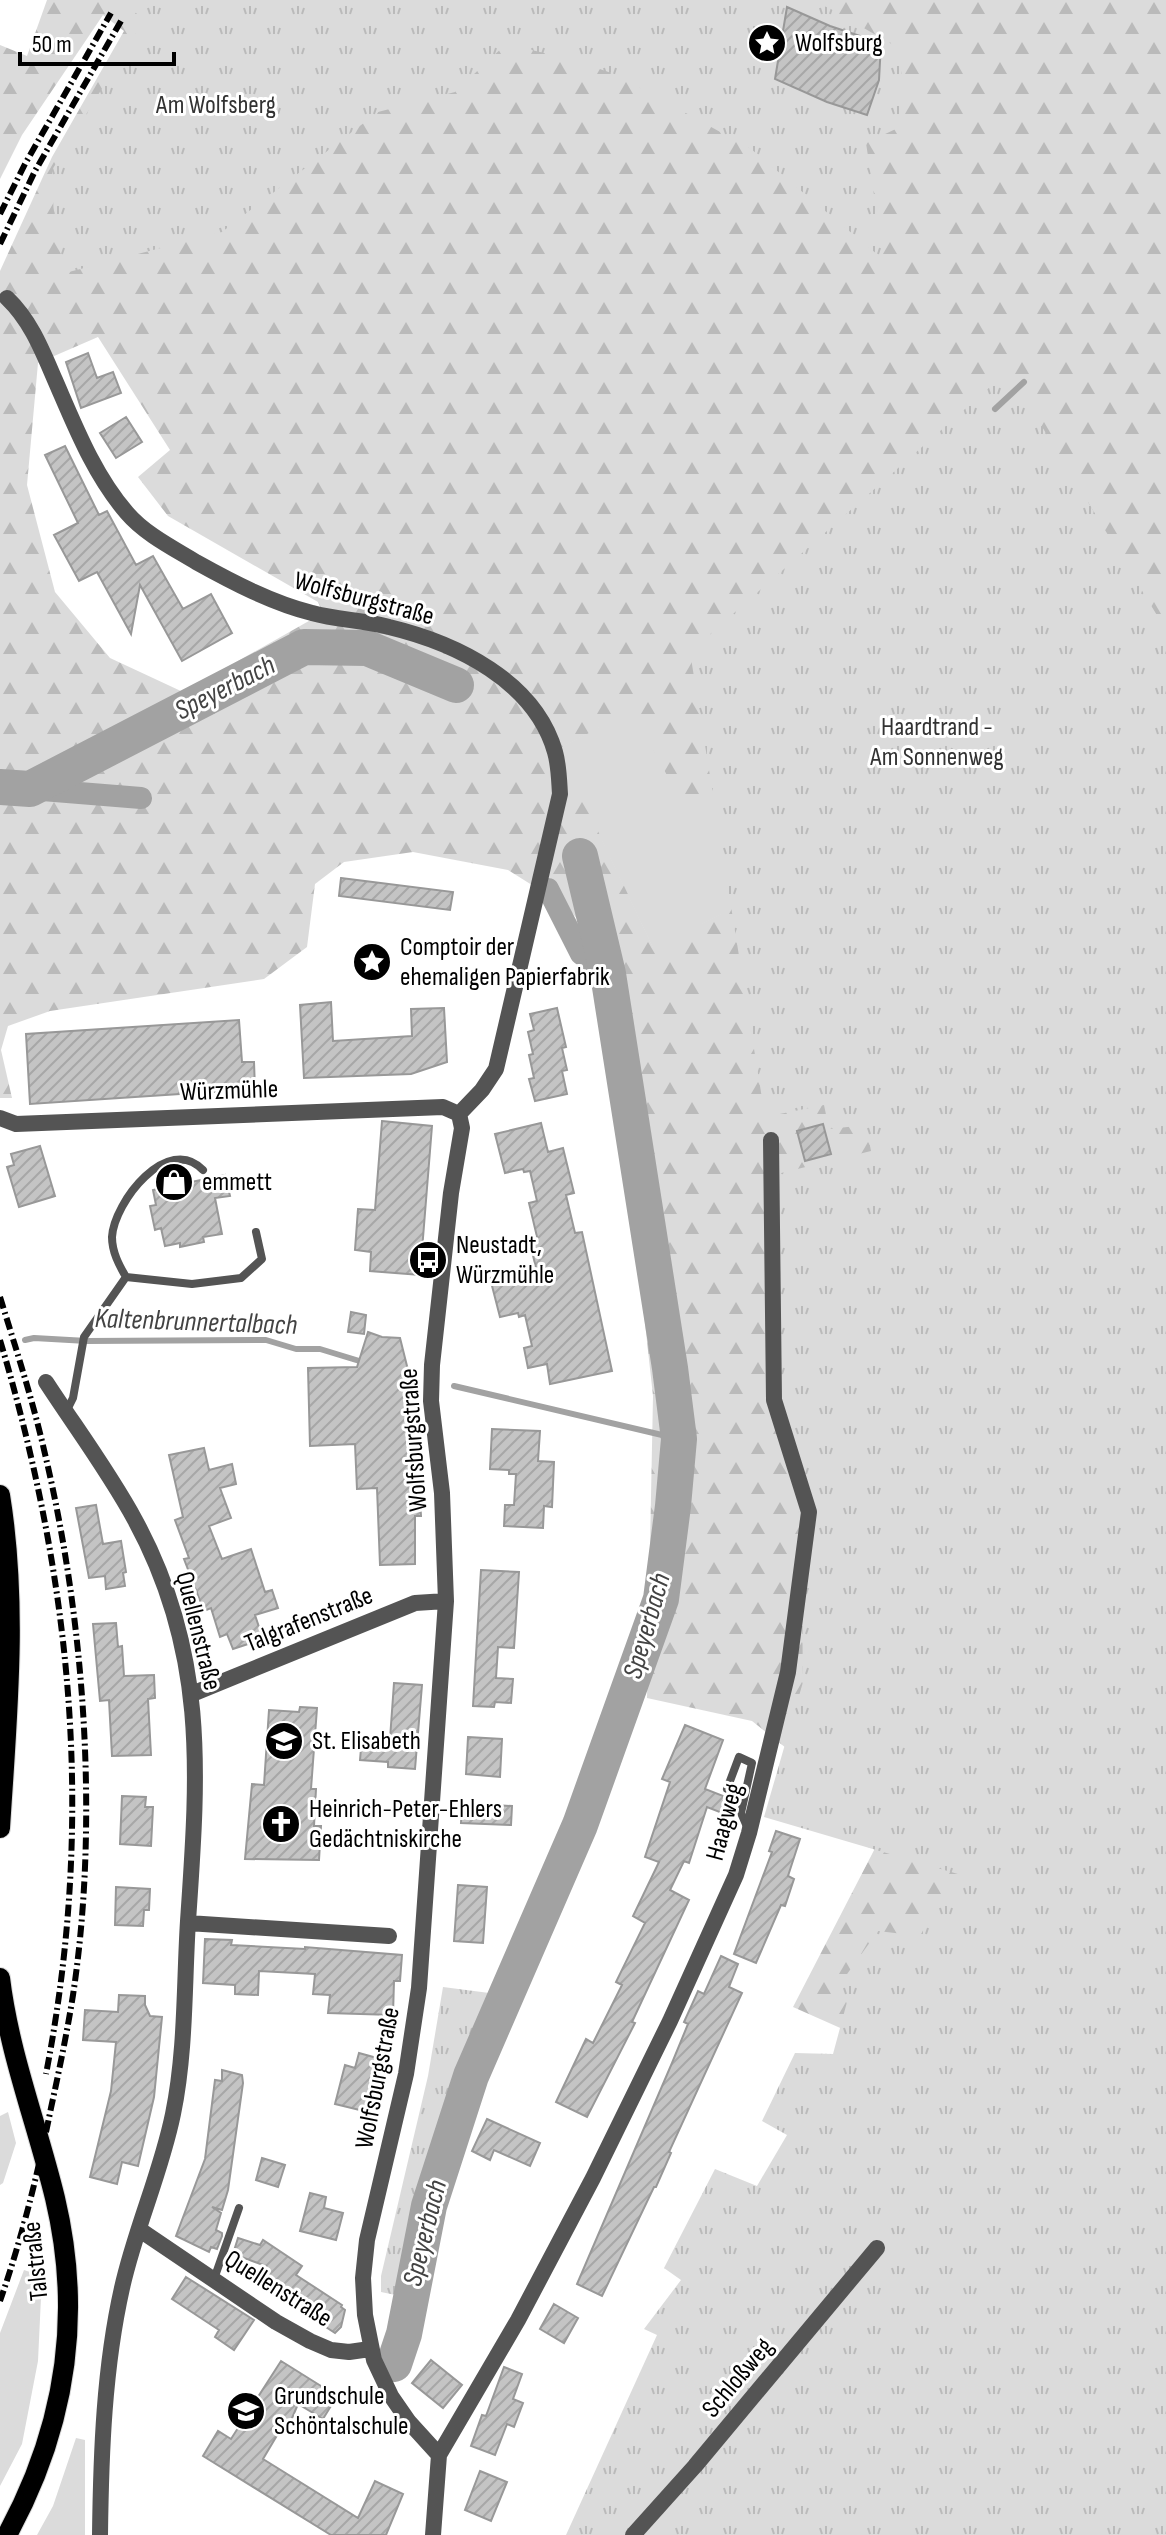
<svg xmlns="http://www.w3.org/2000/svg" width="1166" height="2535" font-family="'Sofia Sans Condensed',sans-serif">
<defs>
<pattern id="forest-firs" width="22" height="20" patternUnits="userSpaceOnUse" patternTransform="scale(2)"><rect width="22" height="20" fill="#dbdbdb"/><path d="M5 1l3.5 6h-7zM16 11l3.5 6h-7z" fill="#bababa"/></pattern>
<pattern id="park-tufts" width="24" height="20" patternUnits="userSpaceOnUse" patternTransform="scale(2)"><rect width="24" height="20" fill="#dbdbdb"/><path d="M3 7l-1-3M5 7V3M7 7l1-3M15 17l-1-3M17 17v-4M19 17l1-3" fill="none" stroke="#bababa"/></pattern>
<pattern id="building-hatch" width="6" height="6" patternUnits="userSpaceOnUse" patternTransform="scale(2)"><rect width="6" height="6" fill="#c4c4c4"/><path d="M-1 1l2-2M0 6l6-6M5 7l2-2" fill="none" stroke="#a7a7a7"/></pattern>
</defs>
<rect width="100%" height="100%" fill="#fff"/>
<path fill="#dbdbdb" d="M632,709L760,768L815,869L653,948L558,749Z
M8,2112L16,2143L3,2183L0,2185V2116Z
M24,2270L42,2276L38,2361L22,2444L0,2486V2333Z
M76,2438L85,2440V2535H37L53,2506Z"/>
<path fill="url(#forest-firs)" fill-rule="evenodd" d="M47,0H1166V2535L971,2086L793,2007L886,1827L752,1721L647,1698L653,1396L604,950L567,907L508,870L413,852L344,862L315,884L307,947L264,979L50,1011L8,1026L1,1050L12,1098H0V271L52,157L124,31L103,15L22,135L0,179V45L27,56ZM98,337L170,450L138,477L168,516L318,602L323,613L183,692L110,658L55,592L27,485L38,363ZM632,710L684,807L760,768L814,869L653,947L559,749Z"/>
<path fill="url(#park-tufts)" d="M121,0H808L829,8L902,50L900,127L866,143L884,260L751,149L617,75L574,60L506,44L455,92L378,112L222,232L65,273L54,221L52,170L144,20Z
M1008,371L1166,630V2535H566L657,2335L644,2329L681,2280L664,2268L715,2169L757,2186L787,2135L762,2121L795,2053L833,2054L847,2002L832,1995L878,1931L920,1936L945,1890L960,1896L968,1877L764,1817L803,1682L801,1524L778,1399L777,1174L871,1151L866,1125L829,1129L824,1105L765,1117L690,652Z
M443,1987L497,1994L456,2102L422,2204L405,2297L381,2292V2276L428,2076Z"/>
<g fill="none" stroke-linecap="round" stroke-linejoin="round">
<path stroke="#a2a2a2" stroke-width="6" d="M995,409L1024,382
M25,1340L34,1338L87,1341L266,1340L296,1349H320L366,1363
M454,1386L679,1439"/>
<path stroke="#a2a2a2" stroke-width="22" d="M30,789L141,798
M548,889L581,954L608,974"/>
<path stroke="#a2a2a2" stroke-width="36" d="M0,787L30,789L304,647L367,648L456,685
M394,2364L404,2334L429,2206L471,2076L580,1825L661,1599L673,1506L679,1439L670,1368L608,974L580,856"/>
</g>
<path fill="url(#building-hatch)" stroke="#989898" stroke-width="2" d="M787,7L830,26L881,43L879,80L867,115L827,102L775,79Z
M88,353L97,378L113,372L121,393L81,408L66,362Z
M126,417L142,442L116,458L100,433Z
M65,446L99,515L107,511L136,565L153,556L183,609L211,594L232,633L182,661L140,585L131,634L97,572L79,581L54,535L78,523L45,455Z
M341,878L453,892L450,910L339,896Z
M331,1002L333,1041L412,1036L411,1009L444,1008L447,1062L411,1074L304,1078L300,1005Z
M557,1008L566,1047L562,1048L567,1070L562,1071L567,1094L535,1101L529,1079L534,1078L529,1055L533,1054L528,1032L534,1030L530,1014Z
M239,1020L242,1062H254L255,1089L30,1104L26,1034Z
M382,1121L432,1126L420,1275L370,1271L371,1252L355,1250L358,1209L375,1210Z
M541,1123L548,1152L563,1148L574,1193L566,1195L575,1233L582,1232L612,1371L550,1384L547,1364L528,1368L524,1348L532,1346L525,1315L519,1317L518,1313L500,1317L490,1278L536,1268L530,1243L538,1241L529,1203L537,1201L530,1171L524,1172L523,1169L505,1173L495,1134Z
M823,1124L831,1154L805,1161L797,1131Z
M40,1146L55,1196L19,1207L7,1167L14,1165L11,1154Z
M225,1175L230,1196L215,1198L222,1234L203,1237L204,1242L180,1247V1243L165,1246L161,1228L155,1230L150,1206L156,1205L153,1190Z
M351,1312L366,1315L364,1334L348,1332Z
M368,1332L382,1337L400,1338L409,1374H412L421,1516H415V1564L380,1565L377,1488L357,1489L355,1444L310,1446L308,1368L357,1367Z
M492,1429L540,1431L538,1461L554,1462L552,1507L544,1506L543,1528L504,1526L505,1505H514L516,1474H509V1470L490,1469Z
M204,1448L209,1470L232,1464L236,1484L220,1488L231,1518L209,1526L222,1559L251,1549L265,1592L272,1590L278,1608L255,1615L263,1639L233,1649L227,1634L220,1637L211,1608L204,1611L184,1559L189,1558L175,1520L183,1517L169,1455Z
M96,1505L103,1544L121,1541L126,1572L123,1573L125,1586L106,1589L105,1576L89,1578L76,1508Z
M481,1570L519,1572L514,1648L498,1647L496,1678L513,1679L511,1703L495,1702L494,1707L473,1706Z
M116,1623L118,1647L122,1646L124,1676L154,1675L155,1698L148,1699L151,1755L112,1756L109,1700L100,1701L93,1624Z
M394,1683L422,1685L415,1769L388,1767V1762L360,1760L362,1737L390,1739Z
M300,1707L317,1708L311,1789H316L314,1826H321L319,1860L245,1859L252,1784L264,1785L269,1710L299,1712Z
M685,1725L723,1740L705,1789L736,1801L730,1816L707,1807L689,1863L684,1861L670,1890L689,1900L632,2022L635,2023L587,2117L556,2102L586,2039L593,2043L622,1985L616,1982L645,1923L633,1916L659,1862L645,1857L670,1782L662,1779Z
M468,1737L502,1739L500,1777L466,1774Z
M122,1796L146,1797L145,1807H153L151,1846L120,1844Z
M462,1803L512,1806L511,1825L461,1823Z
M776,1831L800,1839L788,1876L794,1879L785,1906L781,1905L756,1963L734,1954L772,1852L769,1851Z
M458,1885L487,1887L483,1943L454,1941Z
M116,1887L150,1889L149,1910H144L143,1926L115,1925Z
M205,1939L232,1940L231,1945L305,1949V1947L402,1955L400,1981H394L393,2015L328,2013L330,1995L313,1994L315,1974L259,1971L258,1995L235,1994V1985L203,1983Z
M721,1956L738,1964L729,1987L742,1993L669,2152L671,2153L656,2187H654L602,2296L577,2284L672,2063L688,2024L684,2022L698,1991L704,1994Z
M119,1995L145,1996V2005L150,2016L162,2017L154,2097L138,2166L122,2162L117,2184L90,2177L111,2091L116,2042L83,2040L85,2010L118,2012Z
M359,2053L377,2058L373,2073L378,2074L368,2112L335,2104L345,2065L355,2068Z
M222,2070L242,2075L243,2083L228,2190L222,2210L212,2207L221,2213L216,2230L222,2233V2236L217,2249L211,2247L209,2252L176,2236L205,2159L215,2080L222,2081Z
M487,2119L540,2143L530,2166L494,2150L490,2160L472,2151Z
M262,2158L285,2165L278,2187L256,2180Z
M310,2193L326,2197L324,2208L343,2213L336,2240L300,2231Z
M238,2238L260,2245L263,2240L302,2266L296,2275L342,2305L341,2307L345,2310L341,2327L335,2333L256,2281L266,2266L233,2254Z
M186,2277L254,2320L234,2350L215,2337L219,2330L172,2299Z
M554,2304L578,2318L564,2343L540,2329Z
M431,2360L462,2385L443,2408L412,2383Z
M281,2361L337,2396L323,2419L298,2404L290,2423L282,2427L263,2459L358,2518L375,2481L403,2494L386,2535H331L203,2456L218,2431L231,2439Z
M504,2367L522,2374L513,2399L523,2403L514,2427L507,2424L495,2455L471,2446L482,2415L486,2416Z
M480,2471L507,2482L491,2521L465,2510Z"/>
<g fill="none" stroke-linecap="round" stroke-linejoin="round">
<g stroke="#dbdbdb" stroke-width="22">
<path id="primary" d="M0,1495C18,1606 7,1717 0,1828
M0,1978C9,2053 37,2124 55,2198C83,2316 65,2429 7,2535"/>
</g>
<path stroke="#545454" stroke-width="8" d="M126,1277C119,1265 112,1252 112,1237C114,1202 168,1133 203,1170
M66,1412L73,1398L84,1337L126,1277L192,1284L241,1278L262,1259L256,1232
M727,1789L739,1757L752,1763L741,1813L748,1829
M214,2279L239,2208"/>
<path stroke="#545454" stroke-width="16" d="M7,298C31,321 42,350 55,380C75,426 94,475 127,513C145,534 173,548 196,562C232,582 272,603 312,613C337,620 364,620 389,627C456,643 535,681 555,752C559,766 559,780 560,794L496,1069L482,1090L459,1114
M0,1118L16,1124L443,1107L459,1114
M46,1382C76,1428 109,1472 135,1520C208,1654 198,1775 188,1921C184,1984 186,2051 173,2114C161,2173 135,2229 122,2288C104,2368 101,2453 100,2535
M192,1694L415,1603L446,1601
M188,1923L389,1936
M140,2230L276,2322L310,2341L331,2350L349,2352L370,2349
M439,2455L409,2422L391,2396L374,2360L365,2315L363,2278L367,2240L406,2074L419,1988L446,1601L442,1493L431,1401L432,1365L451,1193L462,1128L459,1114
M433,2535L439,2455L518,2320L593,2178L670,2021L736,1875L749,1833L788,1672L809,1512L774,1400L771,1140
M633,2535L695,2466L877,2248"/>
<use href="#primary" stroke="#000" stroke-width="20"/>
<path stroke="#000" stroke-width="6" stroke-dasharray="12 4 2 4" stroke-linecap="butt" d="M0,214L25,164L111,13
M0,244L35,171L121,21
M0,1297C16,1349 33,1401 45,1454C85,1623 99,1823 73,1995C67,2033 59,2071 51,2108C38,2173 22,2238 0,2301
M0,1340C73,1585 95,1821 46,2074"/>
</g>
<defs>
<g id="sight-disc" transform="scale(2)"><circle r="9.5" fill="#000" stroke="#fff"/><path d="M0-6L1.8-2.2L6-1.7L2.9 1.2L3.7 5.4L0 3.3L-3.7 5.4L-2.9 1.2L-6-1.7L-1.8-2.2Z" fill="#fff"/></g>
<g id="shop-disc" transform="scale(2)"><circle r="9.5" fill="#000" stroke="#fff"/><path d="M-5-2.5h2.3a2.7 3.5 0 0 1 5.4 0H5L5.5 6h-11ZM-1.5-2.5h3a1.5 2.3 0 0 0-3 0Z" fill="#fff"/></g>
<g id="bus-disc" transform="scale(2)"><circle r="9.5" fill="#000" stroke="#fff"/><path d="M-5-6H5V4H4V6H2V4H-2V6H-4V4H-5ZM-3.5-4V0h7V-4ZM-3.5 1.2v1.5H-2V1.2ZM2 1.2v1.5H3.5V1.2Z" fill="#fff"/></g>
<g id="school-disc" transform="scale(2)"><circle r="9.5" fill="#000" stroke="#fff"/><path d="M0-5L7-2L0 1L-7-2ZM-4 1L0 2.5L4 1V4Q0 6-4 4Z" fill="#fff"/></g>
<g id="church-disc" transform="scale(2)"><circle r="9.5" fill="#000" stroke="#fff"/><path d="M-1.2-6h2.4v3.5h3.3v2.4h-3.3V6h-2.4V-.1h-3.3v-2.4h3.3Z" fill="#fff"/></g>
</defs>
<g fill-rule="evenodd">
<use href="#sight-disc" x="767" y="43"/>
<use href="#sight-disc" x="372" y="962"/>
<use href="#shop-disc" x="174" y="1182"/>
<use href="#bus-disc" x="428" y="1260"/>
<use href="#school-disc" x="284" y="1741"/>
<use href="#church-disc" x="281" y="1824"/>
<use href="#school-disc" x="246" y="2411"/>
</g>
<g text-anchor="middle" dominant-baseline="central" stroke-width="6" stroke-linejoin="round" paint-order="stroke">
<g font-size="26" fill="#000" stroke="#fff" text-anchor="start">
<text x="795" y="43">Wolfsburg</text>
<text x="400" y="947">Comptoir der<tspan x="400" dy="30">ehemaligen Papierfabrik</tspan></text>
<text x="202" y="1182">emmett</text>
<text x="456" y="1245">Neustadt,<tspan x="456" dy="30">Würzmühle</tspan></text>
<text x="312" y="1741">St. Elisabeth</text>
<text x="309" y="1809">Heinrich-Peter-Ehlers<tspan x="309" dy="30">Gedächtniskirche</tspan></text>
<text x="274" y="2396">Grundschule<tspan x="274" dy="30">Schöntalschule</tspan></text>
</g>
<g font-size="26" fill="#323232" stroke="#fff">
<text x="216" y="105">Am Wolfsberg</text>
<text x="937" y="727">Haardtrand -<tspan x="937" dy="30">Am Sonnenweg</tspan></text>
</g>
<g font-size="26" fill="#000" stroke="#fff">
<text transform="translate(364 599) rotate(15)">Wolfsburgstraße</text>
<text transform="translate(229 1091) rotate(-2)">Würzmühle</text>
<text transform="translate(414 1440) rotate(-94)">Wolfsburgstraße</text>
<text transform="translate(309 1620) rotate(-22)">Talgrafenstraße</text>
<text transform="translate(198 1631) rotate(76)">Quellenstraße</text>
<text transform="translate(725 1822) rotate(-75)">Haagweg</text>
<text transform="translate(378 2078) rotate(-79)">Wolfsburgstraße</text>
<text transform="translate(36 2261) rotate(-96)">Talstraße</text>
<text transform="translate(278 2289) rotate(32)">Quellenstraße</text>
<text transform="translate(738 2378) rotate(-50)">Schloßweg</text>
</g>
<g font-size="28" font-style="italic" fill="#434343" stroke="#fff">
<text transform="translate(225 688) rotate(-27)">Speyerbach</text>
<text transform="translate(196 1322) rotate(2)">Kaltenbrunnertalbach</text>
<text transform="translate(647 1626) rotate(-74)">Speyerbach</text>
<text transform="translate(425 2233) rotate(-76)">Speyerbach</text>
</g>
</g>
<path d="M20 52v12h154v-12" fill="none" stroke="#000000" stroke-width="4"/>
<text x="32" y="52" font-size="24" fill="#000000" stroke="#ffffff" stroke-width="6" paint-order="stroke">50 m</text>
</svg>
